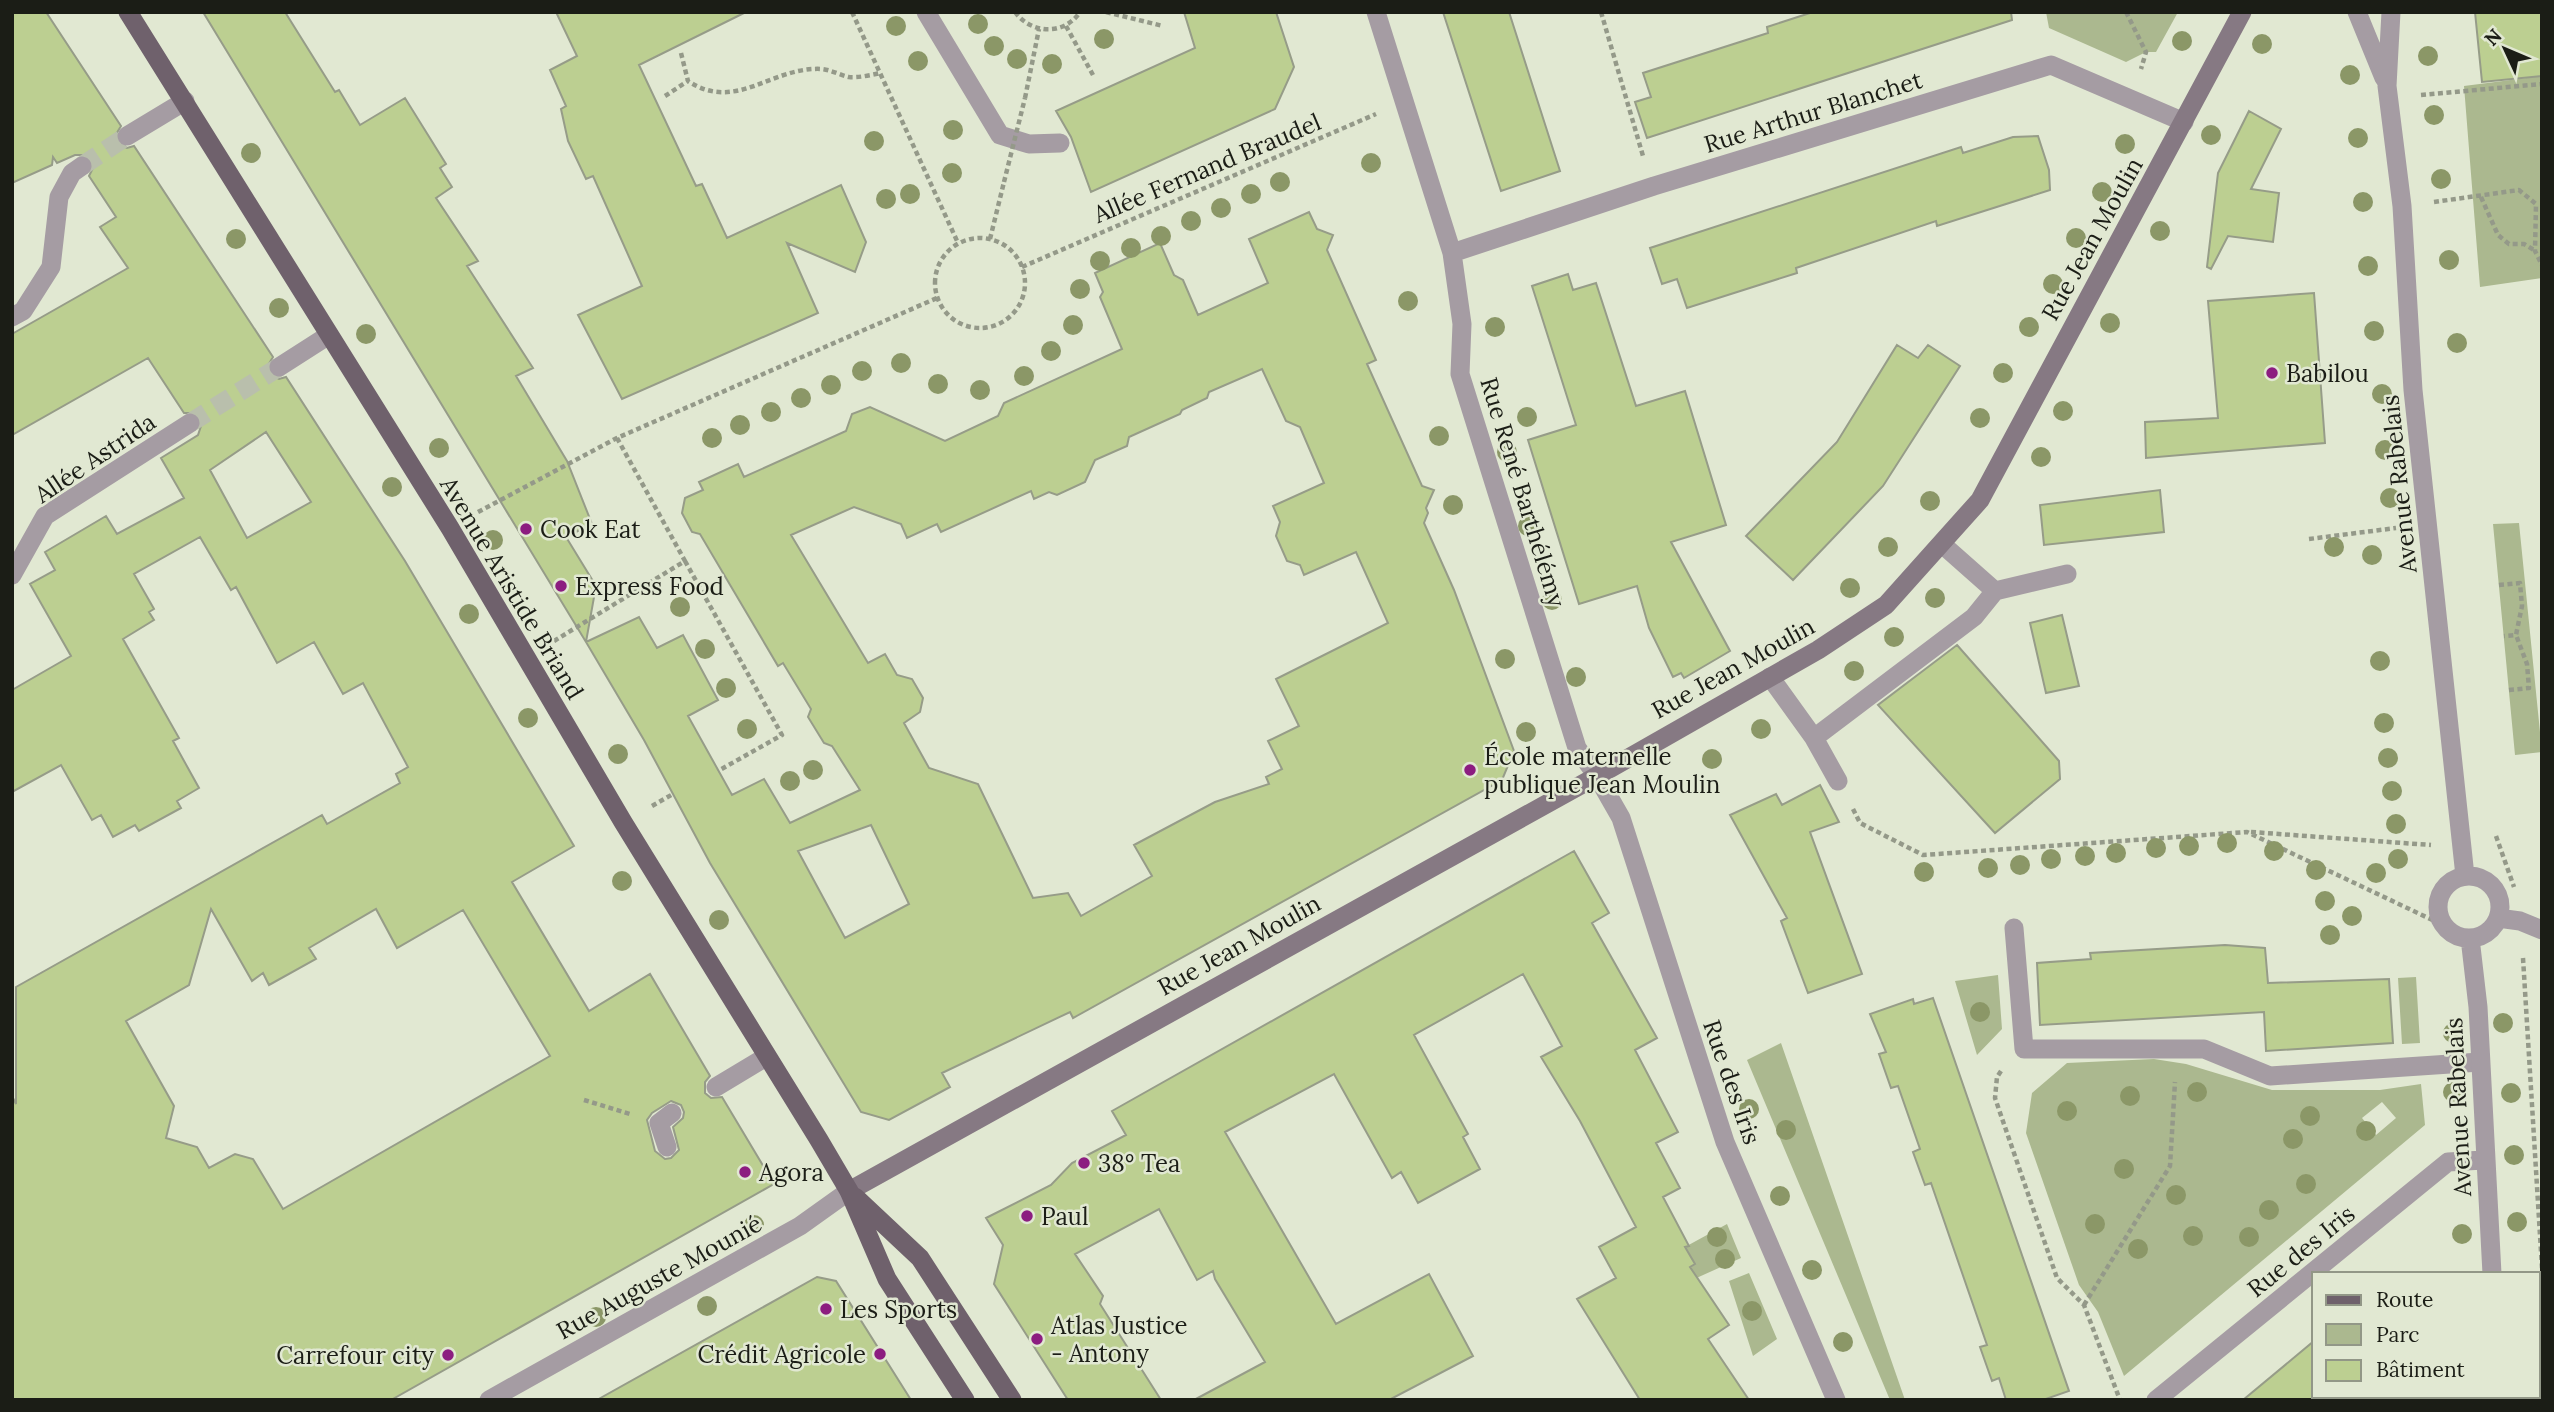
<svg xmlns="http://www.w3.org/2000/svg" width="2554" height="1412" font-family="Lora,serif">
<rect width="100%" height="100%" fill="#e1e8d2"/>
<path fill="#abb88f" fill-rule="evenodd" d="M2046,12H2178L2156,52H2146L2126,62L2049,28Z
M2542,76V278L2480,287L2464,86Z
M2519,523L2542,752L2515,755L2493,524Z
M1998,975L2002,1029L1977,1055L1955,981Z
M2416,977L2420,1043L2402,1044L2398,978Z
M1781,1043L1905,1400H1890L1747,1060Z
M2154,1059L2186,1064L2272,1090H2380L2421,1084L2425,1125L2124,1376L2098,1312L2079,1285L2026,1133L2032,1093L2067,1063ZM2382,1102L2396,1118L2376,1135L2362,1118Z
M1727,1224L1741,1258L1692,1280L1687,1268L1695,1264L1685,1247Z
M1749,1273L1777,1339L1753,1356L1729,1281Z"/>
<path fill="#bccf91" stroke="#969c88" stroke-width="2" fill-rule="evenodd" d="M12,12H46L121,126L115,136L117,143L127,148L134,146L273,357L267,367L269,374L279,379L286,377L405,561L574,846L512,882L589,1011L650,974L710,1076L705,1082V1093L711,1098L722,1097L774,1184L391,1400H12V1096L16,1104V987L322,815L327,824L400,783L396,774L408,767L363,683L343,694L314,642L277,663L236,587L231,590L200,537L134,574L154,609L149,612L154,620L123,639L179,738L173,741L199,788L177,801L181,808L139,831L135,825L113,837L101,815L92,820L61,765L12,792V690L71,656L30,584L55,570L45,552L106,516L117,534L184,498L161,458L198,435L202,423L196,413H184L148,358L12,435V334L128,268L100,227L116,217L89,176L94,166L88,155H75L57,163L53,157L52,165L12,183ZM266,432L311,502L247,538L210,470ZM211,909L252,981L263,973L269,985L316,959L309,948L376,909L397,948L463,910L550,1056L283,1209L253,1159L235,1154L209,1168L197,1147L166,1138L174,1106L126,1021L189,985ZM671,1101L681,1105L684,1112L683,1118L673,1127L679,1150L671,1158L665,1159L655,1151L647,1120L652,1113Z
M203,12H285L335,92L339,90L360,125L405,98L446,164L440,168L452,187L436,198L478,261L467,266L533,368L516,376L567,461L592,524L566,537L596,586L586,642Z
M556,12H746L639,65L696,186L702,184L727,238L841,185L866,242L855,272L787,243L818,313L622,399L578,315L642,286L593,176L586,179L568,141L561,109L566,106L550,70L577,56Z
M1184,12H1276L1294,67L1275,109L1091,192L1071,137L1056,111L1195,48Z
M1443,12H1509L1560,171L1501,191Z
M1813,12H2011L2012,20L1647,138L1635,102L1651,97L1643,73L1768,33L1767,27Z
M2475,12H2542V76L2482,82Z
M2249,111L2281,129L2251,189L2279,193L2273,242L2228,236L2211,269L2207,267L2218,173Z
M2038,136L2049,170L2050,190L1937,226L1936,221L1796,268L1797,273L1687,308L1677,279L1662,284L1650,248L1961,147L1963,153L2013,137Z
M1309,212L1317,229L1333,235L1327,250L1376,360L1367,364L1422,486L1434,490L1426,508L1428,513L1424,523L1454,590L1514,751L1502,780L1073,1018L1070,1012L942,1073L950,1087L889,1120L861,1112L710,863L644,740L586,642L639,617L657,648L683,635L718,700L688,716L732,795L764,779L790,823L860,790L832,746L824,743L808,717L811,709L783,663L778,666L700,534L692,532L682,513L685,498L703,490L699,482L738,464L744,477L846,431L852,414L870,407L945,441L998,416L1004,403L1122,349L1100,297L1103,292L1095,273L1160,243L1174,275L1183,280L1198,315L1268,283L1249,239ZM1262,369L1286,421L1300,427L1324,483L1273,506L1280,522L1276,536L1287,561L1300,565L1304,575L1356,552L1388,623L1276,679L1299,726L1268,741L1282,769L1266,777L1269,784L1215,802L1134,845L1152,876L1081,916L1068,893L1033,898L978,784L929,768L904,723L920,712L923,698L912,679L897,675L885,654L868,663L791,535L854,507L901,524L907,538L937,524L941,532L1031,491L1034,499L1049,492L1057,495L1085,482L1095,460L1127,446L1129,437L1180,414L1182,410L1207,398L1209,392ZM871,825L909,904L845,938L798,851Z
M1568,274L1573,290L1596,283L1636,406L1685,391L1726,525L1671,542L1730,651L1684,678L1681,673L1673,677L1649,628L1637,586L1579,604L1528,440L1576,425L1532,286Z
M2314,293L2325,443L2146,458L2145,422L2218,418L2208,301Z
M1897,345L1918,358L1928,345L1960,366L1883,486L1793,580L1746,536L1837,442Z
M2160,490L2164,532L2044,545L2040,505Z
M2062,615L2079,686L2046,693L2030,623Z
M1957,645L2059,761L2060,779L1995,833L1878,705Z
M1820,785L1839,822L1810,832L1862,974L1808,993L1781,921L1787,918L1730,815L1776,794L1782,805Z
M1574,851L1609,913L1592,923L1657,1038L1635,1050L1678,1132L1656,1143L1680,1188L1663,1197L1689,1246L1685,1247L1695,1264L1690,1267L1729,1325L1708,1339L1749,1400H1640L1577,1299L1616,1278L1599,1247L1636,1227L1580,1121L1541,1057L1562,1046L1523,974L1414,1035L1468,1134L1463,1137L1480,1169L1418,1203L1401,1172L1392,1178L1334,1074L1225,1132L1336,1324L1429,1274L1473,1356L1389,1400H1194L1265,1362L1215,1279L1213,1271L1197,1280L1159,1209L1075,1254L1103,1296L1100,1304L1161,1400H1068L994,1284L1003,1245L986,1218L1051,1185L1072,1163L1126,1135L1112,1111Z
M2225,945L2265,948L2268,983L2389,979L2393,1043L2266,1051L2264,1012L2040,1025L2037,963L2091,959L2090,953Z
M1933,998L2069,1391L2043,1400H2006L1999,1378L1992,1381L1980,1347L1987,1345L1931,1183L1925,1185L1913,1152L1920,1149L1898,1086L1891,1088L1879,1054L1886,1052L1870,1014L1913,999L1914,1004Z
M817,1277L836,1281L911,1400H597Z
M2314,1341V1400H2243Z"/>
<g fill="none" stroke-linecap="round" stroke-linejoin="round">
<path stroke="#b9bfac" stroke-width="19" stroke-dasharray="19 10" stroke-linecap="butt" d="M82,166L127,136
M190,423L279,367"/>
<path stroke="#949989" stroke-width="4.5" stroke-dasharray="5 3.5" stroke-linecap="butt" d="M852,12L958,243
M1015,12C1031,34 1064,36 1080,12
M1106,12L1163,26
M1601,12L1643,156
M2126,12L2146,52L2141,69
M1066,26L1093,75
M681,53L688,81C736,113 772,66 822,69C831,70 840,75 849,77C858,78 871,75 881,73
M2421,95L2542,84
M665,96L688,81
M1025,98L1039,29
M2481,197L2498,235L2509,244H2524L2534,250
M2434,202L2519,190L2536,204L2535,251L2542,265
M935 283a45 45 0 1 1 90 0a45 45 0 1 1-90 0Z
M990,239L1004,182
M1022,267L1376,114
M478,512L617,438L937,298
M2309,539L2396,528
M685,561L782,735L718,771
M2499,585L2520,583L2522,606L2516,635L2504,636
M554,641L685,561L617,438
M2509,690L2529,688L2527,664L2516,635
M652,806L673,794
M1853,809L1860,823L1923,855L2247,832L2443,925
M2251,832L2431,845
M2496,836L2514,887
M2523,958L2542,1268
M2001,1071L1997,1077L1995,1098L2057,1278L2084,1305L2120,1400
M584,1100L630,1114
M2084,1305L2170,1166L2175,1082"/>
<path stroke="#a59ca3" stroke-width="19" d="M926,12L1000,135L1029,144L1060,143
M1943,545L1995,591L2067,574
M1770,677L1814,738L1838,781
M1814,738L1974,617L1995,591
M2014,928L2024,1049H2204L2270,1076L2480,1062
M716,1087L766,1057
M667,1147L659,1123L672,1113"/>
<path stroke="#a59ca3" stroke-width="19" d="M1376,12L1452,253L1462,324L1460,374L1577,748L1597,776L1621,818L1725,1142L1836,1400
M2357,12L2384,78
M2391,12L2387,86L2402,206L2413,390L2465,876
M127,136L185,101
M1452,253L1654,186L2051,65L2184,122
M12,317L23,311L51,267L59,197L72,173L82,166
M279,367L329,335
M12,575L45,516L190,423
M2438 907a31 31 0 1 1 62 0a31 31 0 1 1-62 0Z
M2498,918L2520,921L2542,930
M2470,938L2478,1007L2492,1274
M2501,1396V1400
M489,1400L800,1226L849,1191
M2156,1400L2448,1162L2484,1160"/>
<path stroke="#867983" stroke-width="19" d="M849,1191L1597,776L1818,650L1886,605L1980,500L2242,12"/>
<path stroke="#6f616c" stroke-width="19" d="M128,12L450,528L623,822L819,1140L849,1191L887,1279L965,1400
M855,1197L920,1258L1012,1400"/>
<path stroke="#949989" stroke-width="4.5" stroke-dasharray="5 3.5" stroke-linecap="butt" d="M1004,182L1025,98"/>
</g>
<g fill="#8b9767">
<circle cx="978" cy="24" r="10"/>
<circle cx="896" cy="26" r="10"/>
<circle cx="1104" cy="39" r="10"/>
<circle cx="2182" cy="41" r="10"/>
<circle cx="2262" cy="44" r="10"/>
<circle cx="994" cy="46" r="10"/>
<circle cx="2428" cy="56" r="10"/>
<circle cx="1017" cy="59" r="10"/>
<circle cx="918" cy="61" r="10"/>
<circle cx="1052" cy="64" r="10"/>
<circle cx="2350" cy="75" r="10"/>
<circle cx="2434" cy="115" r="10"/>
<circle cx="953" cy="130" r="10"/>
<circle cx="2211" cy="135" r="10"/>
<circle cx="2358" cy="138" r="10"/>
<circle cx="874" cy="141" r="10"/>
<circle cx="2125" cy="144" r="10"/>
<circle cx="251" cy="153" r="10"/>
<circle cx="1371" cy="163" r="10"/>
<circle cx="952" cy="173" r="10"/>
<circle cx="2441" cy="179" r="10"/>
<circle cx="1280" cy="182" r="10"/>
<circle cx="2102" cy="192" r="10"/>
<circle cx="910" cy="194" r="10"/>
<circle cx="1251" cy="194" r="10"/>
<circle cx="886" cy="199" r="10"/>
<circle cx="2363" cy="202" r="10"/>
<circle cx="1221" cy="208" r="10"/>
<circle cx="1191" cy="221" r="10"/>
<circle cx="2160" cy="231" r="10"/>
<circle cx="1161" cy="236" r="10"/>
<circle cx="2076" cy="238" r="10"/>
<circle cx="236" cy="239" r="10"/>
<circle cx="1131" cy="248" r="10"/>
<circle cx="2449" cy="260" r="10"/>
<circle cx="1100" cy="261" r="10"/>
<circle cx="2368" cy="266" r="10"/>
<circle cx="2053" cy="284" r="10"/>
<circle cx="1080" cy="289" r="10"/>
<circle cx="1408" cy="301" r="10"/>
<circle cx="279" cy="308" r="10"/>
<circle cx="2110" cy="323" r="10"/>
<circle cx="1073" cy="325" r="10"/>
<circle cx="1495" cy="327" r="10"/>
<circle cx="2029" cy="327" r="10"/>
<circle cx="2374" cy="331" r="10"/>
<circle cx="366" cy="334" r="10"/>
<circle cx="2457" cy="343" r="10"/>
<circle cx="1051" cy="351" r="10"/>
<circle cx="901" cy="363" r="10"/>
<circle cx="862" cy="371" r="10"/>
<circle cx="2003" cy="373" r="10"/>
<circle cx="1024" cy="376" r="10"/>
<circle cx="938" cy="384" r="10"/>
<circle cx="831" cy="385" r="10"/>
<circle cx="980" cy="390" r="10"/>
<circle cx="2382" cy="394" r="10"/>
<circle cx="801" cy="398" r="10"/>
<circle cx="2063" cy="411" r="10"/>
<circle cx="771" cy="412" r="10"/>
<circle cx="1527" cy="417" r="10"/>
<circle cx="1980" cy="418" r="10"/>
<circle cx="740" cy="425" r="10"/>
<circle cx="1439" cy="436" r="10"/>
<circle cx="712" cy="438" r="10"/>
<circle cx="439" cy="448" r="10"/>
<circle cx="2385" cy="450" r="10"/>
<circle cx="1507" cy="452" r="10"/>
<circle cx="2041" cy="457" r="10"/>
<circle cx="392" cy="487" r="10"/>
<circle cx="2390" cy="498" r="10"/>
<circle cx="1930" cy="501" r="10"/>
<circle cx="1453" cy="505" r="10"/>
<circle cx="1528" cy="526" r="10"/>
<circle cx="493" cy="540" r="10"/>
<circle cx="1888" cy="547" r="10"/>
<circle cx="2334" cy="547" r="10"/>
<circle cx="2372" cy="555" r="10"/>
<circle cx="1850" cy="588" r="10"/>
<circle cx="1935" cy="598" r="10"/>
<circle cx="1552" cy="600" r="10"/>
<circle cx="680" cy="607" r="10"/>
<circle cx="469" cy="614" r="10"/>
<circle cx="1894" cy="637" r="10"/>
<circle cx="705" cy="649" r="10"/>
<circle cx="1505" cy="659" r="10"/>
<circle cx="2380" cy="661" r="10"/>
<circle cx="1854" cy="671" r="10"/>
<circle cx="1576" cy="677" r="10"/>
<circle cx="726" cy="688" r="10"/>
<circle cx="528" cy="718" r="10"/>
<circle cx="2384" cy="723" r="10"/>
<circle cx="747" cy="729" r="10"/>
<circle cx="1761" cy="729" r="10"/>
<circle cx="1526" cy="732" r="10"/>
<circle cx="618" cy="754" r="10"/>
<circle cx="2388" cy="758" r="10"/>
<circle cx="1712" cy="759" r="10"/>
<circle cx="813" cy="770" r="10"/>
<circle cx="790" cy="781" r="10"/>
<circle cx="2392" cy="791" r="10"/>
<circle cx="2396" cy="824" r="10"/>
<circle cx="2227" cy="843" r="10"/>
<circle cx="2189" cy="846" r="10"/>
<circle cx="2156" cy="848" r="10"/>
<circle cx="2274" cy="851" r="10"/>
<circle cx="2116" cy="853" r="10"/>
<circle cx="2085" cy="856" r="10"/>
<circle cx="2051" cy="859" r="10"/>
<circle cx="2398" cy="859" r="10"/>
<circle cx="2020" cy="865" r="10"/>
<circle cx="1988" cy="868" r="10"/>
<circle cx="2316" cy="870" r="10"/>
<circle cx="1924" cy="872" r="10"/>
<circle cx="2376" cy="873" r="10"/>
<circle cx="622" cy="881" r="10"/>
<circle cx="2325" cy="901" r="10"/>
<circle cx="2352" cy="916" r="10"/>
<circle cx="719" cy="920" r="10"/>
<circle cx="2330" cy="935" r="10"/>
<circle cx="1980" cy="1012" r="10"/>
<circle cx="2503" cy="1023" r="10"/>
<circle cx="2453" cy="1033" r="10"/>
<circle cx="2197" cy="1092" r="10"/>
<circle cx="2453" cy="1092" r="10"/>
<circle cx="2511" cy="1093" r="10"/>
<circle cx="2130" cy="1096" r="10"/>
<circle cx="1749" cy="1109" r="10"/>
<circle cx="2067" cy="1111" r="10"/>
<circle cx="2310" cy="1116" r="10"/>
<circle cx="1786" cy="1130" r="10"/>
<circle cx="2366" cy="1131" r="10"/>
<circle cx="2293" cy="1139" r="10"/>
<circle cx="2514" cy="1155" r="10"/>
<circle cx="2124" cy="1169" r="10"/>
<circle cx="2306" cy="1184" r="10"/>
<circle cx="2176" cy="1195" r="10"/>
<circle cx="1780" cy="1196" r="10"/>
<circle cx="2269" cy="1210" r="10"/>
<circle cx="2517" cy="1222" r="10"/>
<circle cx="2095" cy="1224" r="10"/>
<circle cx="754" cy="1225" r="10"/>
<circle cx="2462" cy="1234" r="10"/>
<circle cx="2193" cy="1236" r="10"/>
<circle cx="1717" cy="1237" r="10"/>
<circle cx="2249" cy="1237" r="10"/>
<circle cx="2138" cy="1249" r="10"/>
<circle cx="1725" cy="1259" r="10"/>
<circle cx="1812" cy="1270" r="10"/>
<circle cx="707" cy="1306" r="10"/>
<circle cx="1752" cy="1311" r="10"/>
<circle cx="596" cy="1317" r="10"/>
<circle cx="1843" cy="1342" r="10"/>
</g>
<g fill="#8c1d80" stroke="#e1e8d2" stroke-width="2.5">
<circle cx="2272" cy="373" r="7"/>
<circle cx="526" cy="529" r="7"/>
<circle cx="561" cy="586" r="7"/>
<circle cx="1470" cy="770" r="7"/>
<circle cx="1084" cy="1163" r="7"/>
<circle cx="745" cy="1172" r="7"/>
<circle cx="1027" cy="1216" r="7"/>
<circle cx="826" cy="1309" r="7"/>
<circle cx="1037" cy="1339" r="7"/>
<circle cx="880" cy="1354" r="7"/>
<circle cx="448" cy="1355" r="7"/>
</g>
<g text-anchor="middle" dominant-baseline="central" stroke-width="5" stroke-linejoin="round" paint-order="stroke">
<g font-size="24" fill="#1b1d16" stroke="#e1e8d2">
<text transform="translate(1813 112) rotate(-17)">Rue Arthur Blanchet</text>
<text transform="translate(1207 168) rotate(-23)">Allée Fernand Braudel</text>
<text transform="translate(2092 239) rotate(-61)">Rue Jean Moulin</text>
<text transform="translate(95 458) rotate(-34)">Allée Astrida</text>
<text transform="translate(2399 484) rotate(-96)">Avenue Rabelais</text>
<text transform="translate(1523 492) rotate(73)">Rue René Barthélémy</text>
<text transform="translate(512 588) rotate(59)">Avenue Aristide Briand</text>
<text transform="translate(1733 668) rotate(-29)">Rue Jean Moulin</text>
<text transform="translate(1239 945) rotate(-29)">Rue Jean Moulin</text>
<text transform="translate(1732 1082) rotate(71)">Rue des Iris</text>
<text transform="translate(2458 1107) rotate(-93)">Avenue Rabelais</text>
<text transform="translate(2301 1251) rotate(-39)">Rue des Iris</text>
<text transform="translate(659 1277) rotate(-29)">Rue Auguste Mounié</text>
</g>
<g font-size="24" fill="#1b1d16" stroke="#e1e8d2" text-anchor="start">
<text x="2286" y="373">Babilou</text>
<text x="540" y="529">Cook Eat</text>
<text x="575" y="586">Express Food</text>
<text x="1484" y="756">École maternelle<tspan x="1484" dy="28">publique Jean Moulin</tspan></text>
<text x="1098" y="1163">38° Tea</text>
<text x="759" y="1172">Agora</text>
<text x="1041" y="1216">Paul</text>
<text x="840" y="1309">Les Sports</text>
<text x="1051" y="1325">Atlas Justice<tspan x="1051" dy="28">- Antony</tspan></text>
<text x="866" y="1354" text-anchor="end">Crédit Agricole</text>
<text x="434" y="1355" text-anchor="end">Carrefour city</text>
</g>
</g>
<rect width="2554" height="1412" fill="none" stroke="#1b1d16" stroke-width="28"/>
<rect x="2312" y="1272" width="228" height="126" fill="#e1e8d2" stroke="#929787" stroke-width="2"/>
<rect x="2326" y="1295" width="35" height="10" fill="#6f616c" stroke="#929787" stroke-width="2"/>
<text x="2376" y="1307" font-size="21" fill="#1b1d16">Route</text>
<rect x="2326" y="1324" width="35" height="21" fill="#abb88f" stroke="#929787" stroke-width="2"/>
<text x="2376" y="1342" font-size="21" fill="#1b1d16">Parc</text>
<rect x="2326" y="1360" width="35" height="21" fill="#bccf91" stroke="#929787" stroke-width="2"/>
<text x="2376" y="1377" font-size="21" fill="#1b1d16">Bâtiment</text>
<g transform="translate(2505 49) rotate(314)" stroke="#e1e8d2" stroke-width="5" paint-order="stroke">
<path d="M0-5L12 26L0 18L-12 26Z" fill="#1b1d16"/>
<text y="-10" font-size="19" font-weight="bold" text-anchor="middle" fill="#1b1d16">N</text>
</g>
</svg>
